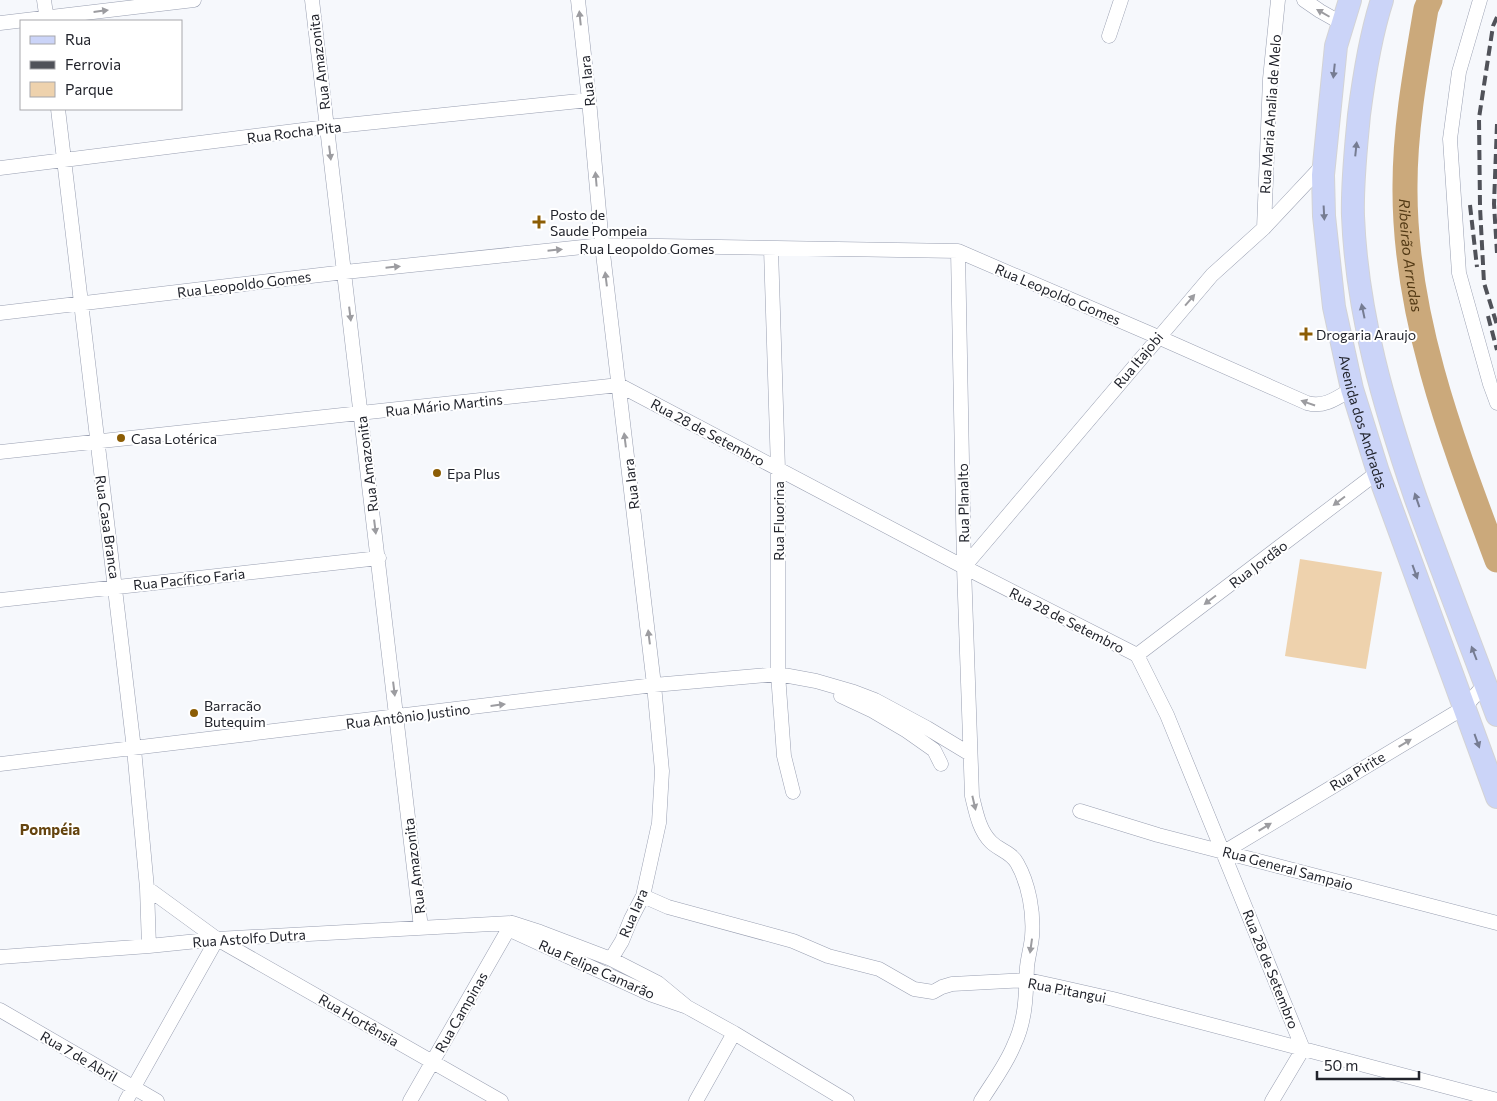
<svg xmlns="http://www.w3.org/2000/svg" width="1497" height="1101" font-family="Commissioner,sans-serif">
<rect width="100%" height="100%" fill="#f6f8fc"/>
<path fill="#eed2ad" d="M1300,559L1382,572L1366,669L1285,656Z"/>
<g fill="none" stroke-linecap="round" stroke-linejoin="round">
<path stroke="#cba97b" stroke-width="25" id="s1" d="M1430,0L1426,9C1416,68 1405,127 1405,186C1404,316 1452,440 1497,560"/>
<g stroke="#999fb1" stroke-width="15">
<path id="street" d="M44,0L47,21
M312,0L421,928
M578,0L589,100L602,245L654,685L662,771L659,823L643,896L631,919L622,941L611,959
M1304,0L1320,11L1343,24
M1480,0L1459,72L1450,139L1459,273L1490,384L1497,403
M0,23L194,0
M1109,36L1121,0
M58,109L134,749L147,888L149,946
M0,168L327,127L589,100
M1264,228L1270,79L1278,0
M771,249L778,469V674L784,756L793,792
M958,251L964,567L972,796C976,812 979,830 991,842C999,850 1011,852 1017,863C1029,884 1034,913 1032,937C1031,947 1028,957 1027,967C1026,994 1026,1020 1014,1045C1006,1065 992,1083 981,1101
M0,313L345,272L602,245L958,251L1158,337L1307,403C1324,408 1337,398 1352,389
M0,452L619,385L964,567L1137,655L1167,715L1303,1049
M964,567L1212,275L1264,228L1324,164
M0,600L379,558
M1137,655L1378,472
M841,696L873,711L907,731L934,750L941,764
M0,764L654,685L778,674L816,681L854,692L875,700L927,728L970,754
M1080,811L1158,835L1497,923
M1224,852L1465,707L1485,684
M147,888L217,939L501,1101
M643,896L668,907L793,941L828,956L879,969L914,989L933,992L942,987L952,984L1028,980L1060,987L1113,999L1497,1100
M508,929L652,995L687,1007L734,1033L847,1101
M0,957L149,946L217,939L512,923L540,932L611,959L658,983L687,1007
M0,1010L157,1101
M126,1101L217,939
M410,1101L512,923
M696,1101L734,1033
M1272,1101L1303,1049"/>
</g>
<g stroke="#d3d3d5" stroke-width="24">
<g id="primary">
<path id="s2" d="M1350,0L1336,46L1323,175L1324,216L1334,307L1352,389L1378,472L1497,797"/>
<path d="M1382,0C1370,37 1364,76 1359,115C1356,148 1352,182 1353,216C1357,315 1384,406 1416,499C1442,571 1470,643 1497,715"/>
</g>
</g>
<use href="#street" stroke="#fff" stroke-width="14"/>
<use href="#primary" stroke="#cbd4f8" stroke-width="22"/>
<path stroke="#505259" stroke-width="4" stroke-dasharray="10 5" stroke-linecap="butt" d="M1497,17L1493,26L1479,118L1480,207L1484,283L1497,325
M1497,124L1494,204L1497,253
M1470,205L1477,267
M1488,316L1497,350"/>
</g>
<defs><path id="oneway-solid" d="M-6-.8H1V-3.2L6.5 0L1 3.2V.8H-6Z" transform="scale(1.25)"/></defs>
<g fill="#9c9ca0">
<use href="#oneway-solid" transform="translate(101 11) rotate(-7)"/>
<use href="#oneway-solid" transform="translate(1323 13) rotate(-150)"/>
<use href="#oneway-solid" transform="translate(580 18) rotate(-96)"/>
<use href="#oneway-solid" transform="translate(330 153) rotate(83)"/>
<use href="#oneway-solid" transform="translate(596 179) rotate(-95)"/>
<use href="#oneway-solid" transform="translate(555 250) rotate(-6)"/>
<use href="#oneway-solid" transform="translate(393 267) rotate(-6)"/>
<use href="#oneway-solid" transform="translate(606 279) rotate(-97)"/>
<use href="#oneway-solid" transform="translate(1190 300) rotate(-49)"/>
<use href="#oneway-solid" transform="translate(350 314) rotate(83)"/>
<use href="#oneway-solid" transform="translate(1308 403) rotate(-161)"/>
<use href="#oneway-solid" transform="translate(625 440) rotate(-97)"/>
<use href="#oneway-solid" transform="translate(1339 501) rotate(143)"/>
<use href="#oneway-solid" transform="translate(375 527) rotate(83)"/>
<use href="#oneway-solid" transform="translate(1210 600) rotate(143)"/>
<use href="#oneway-solid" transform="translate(649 637) rotate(-97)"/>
<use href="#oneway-solid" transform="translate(394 689) rotate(83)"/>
<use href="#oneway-solid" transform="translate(498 705) rotate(-7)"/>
<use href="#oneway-solid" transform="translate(1405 743) rotate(-31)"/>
<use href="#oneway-solid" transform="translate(974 803) rotate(77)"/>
<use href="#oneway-solid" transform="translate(1265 827) rotate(-31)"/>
<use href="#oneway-solid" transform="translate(1031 946) rotate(98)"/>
</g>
<g fill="#767c92">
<use href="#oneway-solid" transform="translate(1334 71) rotate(96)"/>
<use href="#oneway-solid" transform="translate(1356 149) rotate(-84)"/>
<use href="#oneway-solid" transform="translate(1324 213) rotate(87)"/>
<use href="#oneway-solid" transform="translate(1363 311) rotate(-102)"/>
<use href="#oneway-solid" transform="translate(1417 500) rotate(-109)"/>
<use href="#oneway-solid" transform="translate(1415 572) rotate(70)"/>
<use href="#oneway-solid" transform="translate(1474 653) rotate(-111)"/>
<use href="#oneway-solid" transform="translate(1477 741) rotate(70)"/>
</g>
<g fill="#8c5d05" stroke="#fff" stroke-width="2">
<path d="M536.5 214.5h5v5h5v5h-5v5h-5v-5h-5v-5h5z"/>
<path d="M1303.5 326.5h5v5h5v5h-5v5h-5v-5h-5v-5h5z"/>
<circle cx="121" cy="438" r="5"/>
<circle cx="437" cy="473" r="5"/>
<circle cx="194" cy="713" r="5"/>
</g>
<g text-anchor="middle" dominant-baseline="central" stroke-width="4" stroke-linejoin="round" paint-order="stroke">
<g font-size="14" fill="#22242c" stroke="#fff">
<text transform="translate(319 62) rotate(-97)">Rua Amazonita</text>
<text transform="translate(587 81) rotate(-96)">Rua Iara</text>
<text transform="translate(1270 114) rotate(-86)">Rua Maria Analia de Melo</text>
<text transform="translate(294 132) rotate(-7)">Rua Rocha Pita</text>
<text x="647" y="248">Rua Leopoldo Gomes</text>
<text transform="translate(244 284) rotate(-7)">Rua Leopoldo Gomes</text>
<text transform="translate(1058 294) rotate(23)">Rua Leopoldo Gomes</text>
<text transform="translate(1138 360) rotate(-50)">Rua Itajobi</text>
<text transform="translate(444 405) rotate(-6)">Rua Mário Martins</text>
<text stroke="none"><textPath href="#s2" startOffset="429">Avenida dos Andradas</textPath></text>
<text transform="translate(708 432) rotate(28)">Rua 28 de Setembro</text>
<text transform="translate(367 464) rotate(-97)">Rua Amazonita</text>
<text transform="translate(631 484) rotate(-97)">Rua Iara</text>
<text transform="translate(963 503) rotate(-91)">Rua Planalto</text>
<text transform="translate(778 521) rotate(-90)">Rua Fluorina</text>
<text transform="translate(108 527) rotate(82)">Rua Casa Branca</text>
<text transform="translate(1258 564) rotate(-37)">Rua Jordão</text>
<text transform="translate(189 579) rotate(-6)">Rua Pacífico Faria</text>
<text transform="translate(1067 620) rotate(27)">Rua 28 de Setembro</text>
<text transform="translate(408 716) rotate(-7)">Rua Antônio Justino</text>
<text transform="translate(1357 771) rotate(-31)">Rua Pirite</text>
<text transform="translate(414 866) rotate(-97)">Rua Amazonita</text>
<text transform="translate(1288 868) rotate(15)">Rua General Sampaio</text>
<text transform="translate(633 913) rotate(-67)">Rua Iara</text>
<text transform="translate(249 938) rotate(-4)">Rua Astolfo Dutra</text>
<text transform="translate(597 969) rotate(24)">Rua Felipe Camarão</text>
<text transform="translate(1271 969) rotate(68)">Rua 28 de Setembro</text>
<text transform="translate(1067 990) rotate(11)">Rua Pitangui</text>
<text transform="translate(461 1012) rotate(-60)">Rua Campinas</text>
<text transform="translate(359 1020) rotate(30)">Rua Hortênsia</text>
<text transform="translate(79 1056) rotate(30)">Rua 7 de Abril</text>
</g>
<g font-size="14" fill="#22242c" stroke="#fff" text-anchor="start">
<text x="550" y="214">Posto de<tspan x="550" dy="16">Saude Pompeia</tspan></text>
<text x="1316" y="334">Drogaria Araujo</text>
<text x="131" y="438">Casa Lotérica</text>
<text x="447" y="473">Epa Plus</text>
<text x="204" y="705">Barracão<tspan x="204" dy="16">Butequim</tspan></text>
</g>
<g font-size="15" font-style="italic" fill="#523914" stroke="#fff">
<text stroke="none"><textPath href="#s1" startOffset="258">Ribeirão Arrudas</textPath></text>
</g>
<g font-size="15" font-weight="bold" fill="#65440f" stroke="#fff">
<text x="50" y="829">Pompéia</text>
</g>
</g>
<rect x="20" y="20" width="162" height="90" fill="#ffffff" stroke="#a7a7ab"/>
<rect x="30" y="36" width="25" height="8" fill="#cbd4f8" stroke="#a7a7ab"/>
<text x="65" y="45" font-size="15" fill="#22242c">Rua</text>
<rect x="30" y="61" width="25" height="8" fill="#505259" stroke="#a7a7ab"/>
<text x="65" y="70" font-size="15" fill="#22242c">Ferrovia</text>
<rect x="30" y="82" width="25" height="15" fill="#eed2ad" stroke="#a7a7ab"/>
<text x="65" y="95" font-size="15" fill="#22242c">Parque</text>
<path d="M1317 1071v8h102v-8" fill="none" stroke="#22242c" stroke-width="2.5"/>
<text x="1324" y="1071" font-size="15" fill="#22242c" stroke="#ffffff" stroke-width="4" paint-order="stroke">50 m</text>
</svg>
